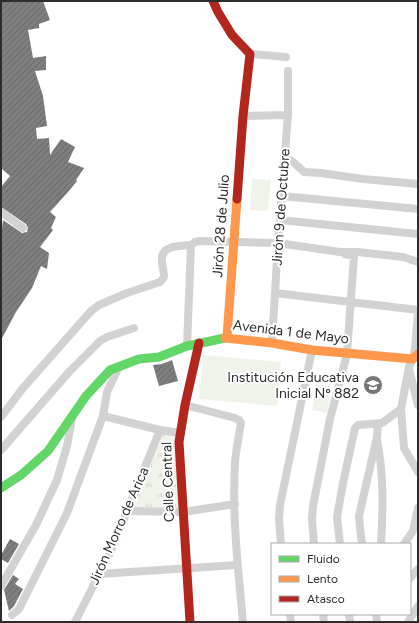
<svg xmlns="http://www.w3.org/2000/svg" width="419" height="623" font-family="Figtree,sans-serif">
<defs>
<pattern id="park-tufts" width="24" height="20" patternUnits="userSpaceOnUse"><rect width="24" height="20" fill="#eff4eb"/><path d="M3 7l-1-3M5 7V3M7 7l1-3M15 17l-1-3M17 17v-4M19 17l1-3" fill="none" stroke="#cdd2ca"/></pattern>
<pattern id="building-hatch" width="6" height="6" patternUnits="userSpaceOnUse"><rect width="6" height="6" fill="#7e7e7e"/><path d="M-1 1l2-2M0 6l6-6M5 7l2-2" fill="none" stroke="#686868"/></pattern>
</defs>
<rect width="100%" height="100%" fill="#fff"/>
<path fill="#eff4eb" d="M252,179L271,180L268,211L250,210Z
M203,355L281,362L277,406L199,399Z
M316,384L332,387L327,413L312,410Z"/>
<path fill="url(#park-tufts)" d="M162,432L177,436L180,508H131Z"/>
<path fill="url(#building-hatch)" d="M1,1H43L50,20L39,24V28L28,30L33,58L46,56V70L35,71L43,96L47,126L36,128L37,139L49,138L50,155L61,139L75,147L68,162L84,168L76,180L77,181L68,192L50,212L56,217L51,228L53,230L40,247L49,253L47,269L41,266L32,288L16,312L1,340V237L3,220L22,233L27,232L28,228L26,224L1,207V187L10,176L1,168Z
M172,360L178,381L159,386L153,365L162,364Z
M10,539L19,544L8,563L1,559V555Z
M13,575L19,579L15,584L23,589L14,606L9,611L4,590Z"/>
<g fill="none" stroke-linecap="round" stroke-linejoin="round">
<path stroke="#d2d2d2" stroke-width="8" d="M250,54L286,57
M243,116L288,115
M284,159L292,161L304,172L321,173L363,179L418,184
M282,196L418,209
M1,212L23,228
M280,220L418,234
M275,293L418,310
M272,343L278,243L288,115V71
M187,346L191,245L195,242L200,241L278,243L340,252H358L403,257L418,262
M409,369L418,405
M185,405L235,418L239,420L241,423C239,436 236,449 235,463C232,516 238,569 243,622
M401,409L404,448L418,472
M103,416L160,430L181,433
M1,417L23,388L91,311L99,305L127,293L160,282L164,277C164,271 162,266 162,261C160,245 180,246 191,245
M377,440C384,474 383,509 381,544
M1,450L69,372L100,341L107,337L134,328
M127,511L183,512L235,504
M281,544L279,518L280,505L312,350
M314,544L312,519L313,506L330,419L347,354L354,256L345,254
M340,544L337,517L343,483L355,428L358,425L382,423L401,409L409,367L413,359L415,348L418,313
M362,544L360,528L359,516L377,437L378,424
M404,544L413,531L418,508
M99,574L237,565
M410,578L418,569
M1,586L36,525L57,480L67,446L72,419
M290,614L291,622
M323,614L324,622
M349,614L350,622
M376,614L377,622
M12,615L19,609L67,513L103,416L107,392L118,369L120,367
M75,622L110,553L160,430
M408,622L418,606"/>
<path stroke="#63d668" stroke-width="9" d="M1,488L21,475L48,451L86,396L110,370L139,359L159,357L187,346L225,338"/>
<path stroke="#ff974d" stroke-width="9" d="M227,337L237,199
M225,338L272,343L312,350L413,359L418,354"/>
<path stroke="#b3261e" stroke-width="9" d="M213,1L218,12L232,35L250,54L243,116L237,199
M190,622L179,442L185,405L199,343"/>
</g>
<defs>
<g id="school-disc" transform="scale(1)"><circle r="9.5" fill="#767676" stroke="#fff"/><path d="M0-5L7-2L0 1L-7-2ZM-4 1L0 2.5L4 1V4Q0 6-4 4Z" fill="#fff"/></g>
</defs>
<g fill-rule="evenodd">
<use href="#school-disc" x="373" y="385"/>
</g>
<g text-anchor="middle" dominant-baseline="central" stroke-width="4" stroke-linejoin="round" paint-order="stroke">
<g font-size="14" fill="#2d2d2d" stroke="#fff">
<text transform="translate(281 207) rotate(-86)">Jirón 9 de Octubre</text>
<text transform="translate(221 226) rotate(-86)">Jirón 28 de Julio</text>
<text transform="translate(291 332) rotate(7)">Avenida 1 de Mayo</text>
<text transform="translate(168 482) rotate(-92)">Calle Central</text>
<text transform="translate(119 526) rotate(-66)">Jirón Morro de Arica</text>
</g>
<g font-size="14" fill="#2d2d2d" stroke="#fff" text-anchor="end">
<text x="359" y="377">Institución Educativa<tspan x="359" dy="16">Inicial Nº 882</tspan></text>
</g>
</g>
<rect width="419" height="623" fill="none" stroke="#2d2d2d" stroke-width="4"/>
<rect x="271" y="543" width="140" height="72" fill="#ffffff" stroke="#ababab"/>
<rect x="279" y="556" width="20" height="6" fill="#63d668" stroke="#ababab"/>
<text x="307" y="563" font-size="12" fill="#2d2d2d">Fluido</text>
<rect x="279" y="576" width="20" height="6" fill="#ff974d" stroke="#ababab"/>
<text x="307" y="583" font-size="12" fill="#2d2d2d">Lento</text>
<rect x="279" y="596" width="20" height="6" fill="#b3261e" stroke="#ababab"/>
<text x="307" y="603" font-size="12" fill="#2d2d2d">Atasco</text>
</svg>
